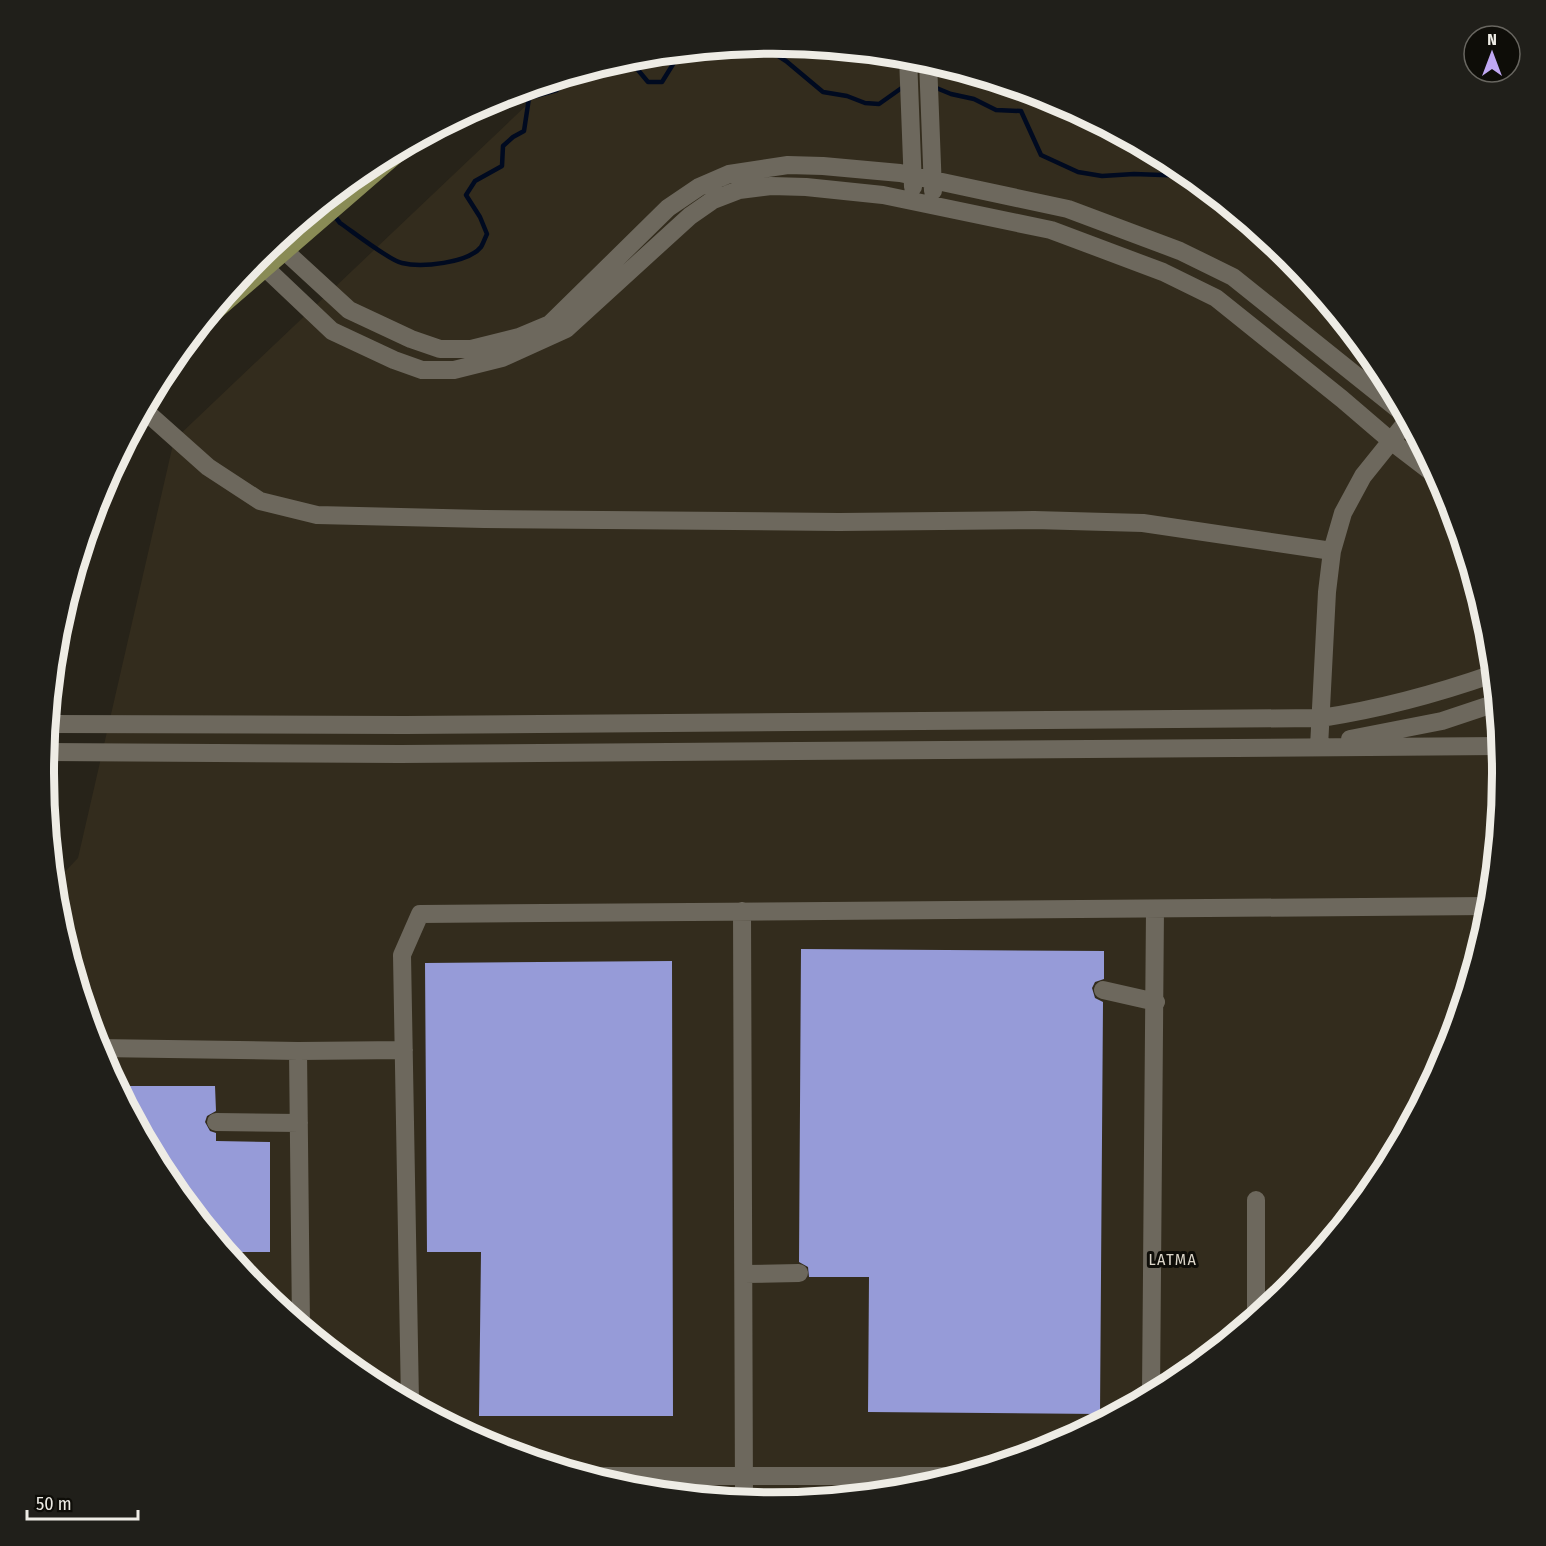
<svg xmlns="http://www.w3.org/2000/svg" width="1546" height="1546" font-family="'Fira Sans Condensed',sans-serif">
<rect width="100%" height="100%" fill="#272319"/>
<path fill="#332c1d" d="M773,44L916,58L1052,99L1179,167L1289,257L1380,368L1447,494L1489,631L1502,773L1488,916L1447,1052L1379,1179L1289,1289L1178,1380L1052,1447L915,1489L773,1502L630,1488L494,1447L367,1379L257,1289L166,1178L99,1052L57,915L54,883L78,858L174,440L552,81L631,57Z"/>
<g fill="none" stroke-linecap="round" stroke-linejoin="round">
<path stroke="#000a20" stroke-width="4.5" d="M761,45L786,61L823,92L847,96L865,103L879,104L903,87
M628,58L648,82H662L675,61V53
M934,87L951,94L974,99L996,110L1021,111L1041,155L1078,172L1102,176L1134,174L1190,176
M333,214L340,223C352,231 390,261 402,263C421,268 468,263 481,247C483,244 485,238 487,234L480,217L466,195L475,181L502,166L503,146L513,137L524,131L529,98L557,90L572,75"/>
</g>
<path fill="#969bd8" d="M801,949L1104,951V979L1095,982L1092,988L1095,998L1103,1002L1100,1414L868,1412L869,1277H809L808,1267L799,1262Z
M672,961L673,1416H479L481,1252H427L425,963Z
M117,1086H215L216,1111L207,1116L205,1122L210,1131L216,1133V1141L270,1142V1252H227L166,1178Z"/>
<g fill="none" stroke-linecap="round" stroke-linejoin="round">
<path stroke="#6d685d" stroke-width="18" d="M908,57L913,187
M928,61L933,191
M275,242L349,310L411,339L440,349H471L519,337L550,324L668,208L699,187L729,174L788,165L823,166L900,173L1068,209L1180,251L1233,277L1404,414
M256,259L332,331L394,360L422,370H454L502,358L566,329L690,216L713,200L739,190L771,186L806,187L883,195L1051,230L1163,272L1216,298L1342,399L1391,441L1438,477
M144,410L208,467L260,501L317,515L484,519L839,522L1034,520L1143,523L1332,551
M48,724L405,725L1321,718C1380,709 1436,694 1493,674
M1350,739L1442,721L1496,703
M1319,747L1327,592L1332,551L1343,513L1363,476L1408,420
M46,752L400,754L1500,746
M742,911L744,1500
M1103,990L1156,1002
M98,1048L298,1051L404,1050
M298,1051L301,1325
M216,1122L299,1123
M1256,1200V1316
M744,1274L799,1273
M1151,1394L1155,909
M410,1402L402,955L420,914L1489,906
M588,1476H957"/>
<path stroke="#898b55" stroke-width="18" d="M206,319L406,146"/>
</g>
<g text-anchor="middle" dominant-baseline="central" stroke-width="6" stroke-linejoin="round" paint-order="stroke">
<g font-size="16" letter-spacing="1.5" fill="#dcd6c9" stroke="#0e0d08">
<text x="1173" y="1259">LATMA</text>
</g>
</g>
<path d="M0 0H1546V1546H0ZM54 773a719 719 0 1 1 1438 0a719 719 0 1 1-1438 0Z" fill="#201f1a" fill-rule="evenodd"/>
<path fill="none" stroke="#eeece5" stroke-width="8" d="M54 773a719 719 0 1 1 1438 0a719 719 0 1 1-1438 0Z"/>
<g transform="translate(1492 54)"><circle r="28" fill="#0e0d08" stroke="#686660" stroke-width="1.5"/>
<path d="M0-4.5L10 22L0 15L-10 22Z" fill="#c0a8f3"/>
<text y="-9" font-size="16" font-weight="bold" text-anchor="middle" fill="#eeece5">N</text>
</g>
<path d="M27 1510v9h111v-9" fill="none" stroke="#eeece5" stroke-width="3"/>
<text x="36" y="1510" font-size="18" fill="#eeece5" stroke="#0e0d08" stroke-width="4.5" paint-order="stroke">50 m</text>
</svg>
